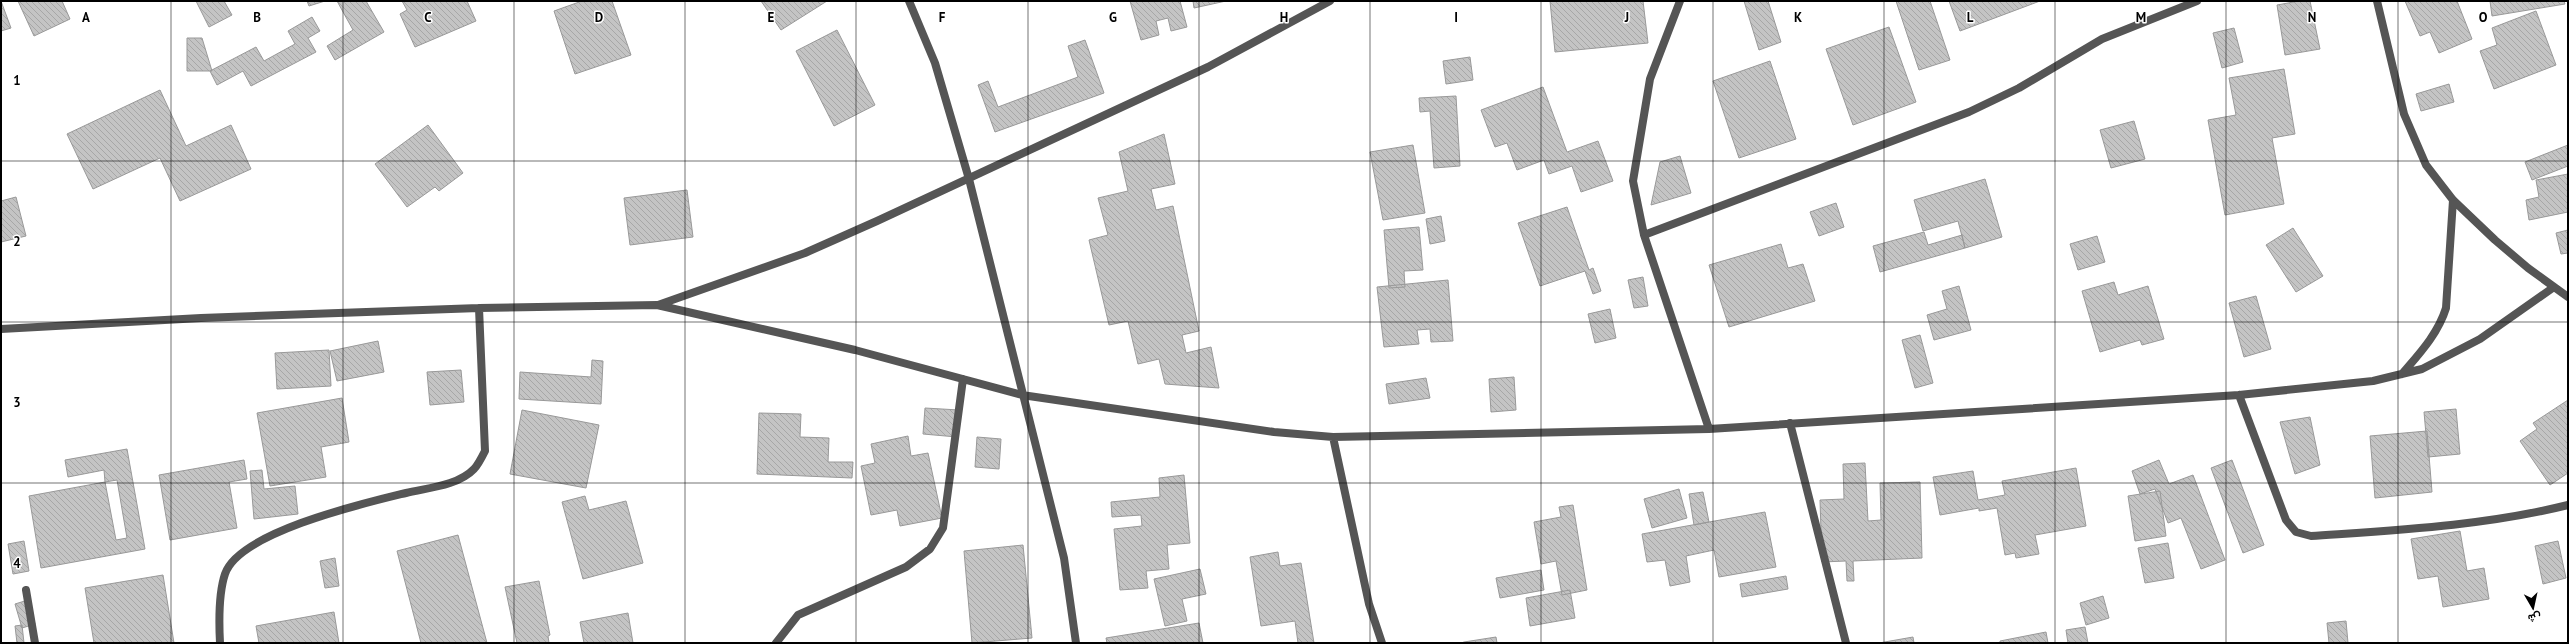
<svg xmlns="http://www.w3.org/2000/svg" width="2569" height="644" font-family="'PT Sans',Vazirmatn,sans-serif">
<defs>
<pattern id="building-back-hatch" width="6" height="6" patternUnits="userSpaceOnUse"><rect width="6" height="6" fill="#c4c4c4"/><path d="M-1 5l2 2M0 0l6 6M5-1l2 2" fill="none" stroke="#a7a7a7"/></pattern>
</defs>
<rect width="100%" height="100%" fill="#fff"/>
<path fill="url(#building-back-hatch)" stroke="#999" d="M1,1L11,28L1,31Z
M18,1H62L70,19L34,36Z
M196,1H224L232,15L209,27Z
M307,1H325L309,6Z
M337,1H366L384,32L335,60L327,46L353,30Z
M402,1H467L476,21L415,47L400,14L407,10Z
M582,1H612L631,55L575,74L554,11Z
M761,1H827L781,30Z
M1130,1H1180L1187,27L1171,31L1168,18L1156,21L1159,35L1141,40Z
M1193,1H1226L1194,8Z
M1550,1H1643L1648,43L1555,52Z
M1744,1H1768L1781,42L1759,50Z
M1896,1H1930L1950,60L1919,70Z
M1949,1H2040L1960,31Z
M2299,1H2310L2320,49L2285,55L2277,5Z
M2405,1H2457L2472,39L2439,53L2430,32L2420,36Z
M2490,1H2564L2565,4L2492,16Z
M2536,11L2556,65L2494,89L2480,51L2497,45L2492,28Z
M312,17L320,31L308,38L316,52L251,86L243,71L217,85L210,71L256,47L264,61L295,44L288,31Z
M1889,27L1916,102L1853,125L1826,49Z
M2234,28L2243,62L2222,68L2213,33Z
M837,30L875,105L834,126L796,51Z
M187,38H202L212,71H187Z
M1085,40L1104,93L995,132L978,85L988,81L998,107L1078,77L1068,46Z
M1470,57L1473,80L1446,84L1443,61Z
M1770,61L1796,139L1739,158L1713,81Z
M2284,69L2295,134L2272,138L2284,204L2225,215L2208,120L2236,115L2229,78Z
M2449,84L2454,102L2421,111L2416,94Z
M1543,87L1567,152L1598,141L1613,181L1581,192L1572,166L1549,174L1544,160L1517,170L1507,143L1495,147L1481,110Z
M160,90L186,146L231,125L251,169L180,201L160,158L93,189L67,134Z
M1456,96L1460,166L1434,168L1430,111L1420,112L1419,98Z
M2134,121L2145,159L2111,168L2100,130Z
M428,125L463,173L439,191L435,187L407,207L375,164Z
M1164,134L1175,184L1151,189L1156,210L1173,206L1199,331L1182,335L1186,353L1211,347L1219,388L1165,384L1159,359L1138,364L1128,321L1109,325L1089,240L1108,235L1098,198L1128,191L1119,152Z
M1413,145L1425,213L1383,220L1370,152Z
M2568,145V166L2532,180L2525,162Z
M1680,156L1691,193L1651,205L1660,162Z
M2568,174V212L2529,220L2526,200L2539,197L2536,180Z
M1985,179L2002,237L1965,248L1958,221L1923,231L1914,200Z
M687,190L693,237L630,245L624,198Z
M16,197L26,236L1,242V201Z
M1836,203L1844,227L1819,236L1810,212Z
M1567,207L1589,270L1593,268L1601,291L1593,294L1585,271L1540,286L1518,223Z
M1441,216L1445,241L1430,244L1426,219Z
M1419,227L1423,270L1404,271L1405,287L1389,288L1384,230Z
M2293,228L2323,276L2296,292L2266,245Z
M2568,230V253L2561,254L2556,233Z
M1924,232L1928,245L1962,235L1965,248L1880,272L1873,246Z
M2097,236L2105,262L2078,270L2070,244Z
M1781,244L1788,268L1803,264L1815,301L1729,327L1709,265Z
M1643,277L1648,306L1634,308L1628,280Z
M1448,280L1453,341L1431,342L1430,329L1417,330L1419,344L1384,347L1377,287Z
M2114,282L2118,295L2148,286L2164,339L2142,345L2140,340L2100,352L2082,291Z
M1959,286L1971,330L1934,340L1927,315L1947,309L1942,291Z
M2256,296L2271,349L2244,357L2229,303Z
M1610,309L1616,338L1595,343L1588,314Z
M1920,335L1933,383L1915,388L1902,340Z
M378,341L384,372L337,381L330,351Z
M329,350L331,386L277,389L275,353Z
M592,360L603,361L601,404L519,399L520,372L591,377Z
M461,370L464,402L430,405L427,372Z
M1514,377L1516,410L1491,412L1489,379Z
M1426,378L1430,398L1389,404L1386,384Z
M342,398L349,442L321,447L326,477L270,486L257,413Z
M2568,400V473L2550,485L2520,441L2537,429L2533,423Z
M925,408L959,410L957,437L923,434Z
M2456,409L2460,454L2428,457L2424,412Z
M522,410L599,425L586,488L510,474Z
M759,413L801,414L800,437L829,438L828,462H853L852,478L757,474Z
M2310,417L2320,465L2295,474L2280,422Z
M2427,431L2432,492L2375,498L2370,436Z
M908,436L911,456L928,453L942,518L900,526L897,510L871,515L861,466L875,463L871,444Z
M977,437L1001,439L999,469L975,467Z
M127,449L145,549L41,568L29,496L105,482L116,540L127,538L117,480L105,482L104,470L68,477L65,460Z
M244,460L247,479L229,482L237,528L170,540L159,475Z
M2159,460L2169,484L2193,475L2225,560L2201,569L2181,518L2168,523L2155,489L2140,494L2132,471Z
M2232,460L2264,545L2243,553L2211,468Z
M1865,463L1868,521L1881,520L1880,483L1920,482L1922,558L1853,561L1854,581H1847L1846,561L1822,562L1820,500L1844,499L1843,464Z
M2076,468L2086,526L2035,535L2039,554L2016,558L2015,553L2005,555L1997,508L1979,511V508L1940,515L1933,477L1973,471L1978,500L2005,495L2002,481Z
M262,470L264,489L295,486L298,514L254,519L250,471Z
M1184,475L1190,543L1167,545L1169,569L1146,571L1148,588L1120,590L1114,529L1142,526L1141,515L1112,517L1111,502L1160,497L1159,478Z
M1679,489L1687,518L1652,528L1644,499Z
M2160,491L2166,536L2135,541L2128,496Z
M1703,492L1709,522L1694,525L1689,494Z
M585,496L589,510L626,501L643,563L583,579L562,502Z
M1573,505L1587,590L1562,595L1556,561L1541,564L1534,522L1561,517L1559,507Z
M1765,512L1776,567L1719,577L1714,550L1686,556L1690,582L1670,586L1665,560L1647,562L1642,534Z
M2460,531L2467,571L2484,568L2489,599L2443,607L2438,576L2418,579L2411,539Z
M458,535L487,643H421L397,551Z
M24,541L29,571L13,574L8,544Z
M2558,541L2566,578L2543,584L2535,546Z
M2168,543L2174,578L2145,583L2138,548Z
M1023,545L1032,638L972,643L964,551Z
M1278,552L1280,566L1301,563L1314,643H1298L1295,621L1261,626L1250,557Z
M335,558L339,586L325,588L320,561Z
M1200,569L1206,594L1182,599L1187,621L1165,626L1154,579Z
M1541,570L1544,590L1500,598L1496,578Z
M163,575L174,643H94L85,588Z
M1786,576L1788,589L1742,597L1740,584Z
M539,581L550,635L548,636L549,643H517L505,587Z
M1570,590L1575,618L1530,626L1526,598Z
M2103,596L2109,618L2086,625L2080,603Z
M28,600L35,624L22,628L15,604Z
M334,612L339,643H259L256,626Z
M628,613L633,643H584L580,622Z
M2346,621L2348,643H2329L2327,623Z
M1199,623L1203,643H1107L1106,638Z
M22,625L24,643H17L15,626Z
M2085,627L2088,643H2068L2066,630Z
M2046,632L2048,643H2000V641Z
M1496,637L1497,643H1461L1464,642Z
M1913,637L1914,643H1879Z"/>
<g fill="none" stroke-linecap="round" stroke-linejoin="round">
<path stroke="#555" stroke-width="8" d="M909,1L935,63L969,179L1064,558L1076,643
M1680,1L1650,79L1633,181L1644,235L1709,429
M2377,1L2404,114L2426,165L2453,200L2495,240L2528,268L2568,297
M1644,235L1969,112L2019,88L2102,39L2197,1
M658,305L805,253L877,221L1208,67L1330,1
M1,329L201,318L479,308L657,305L855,350L1022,395L1274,432L1333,437L1709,429L2239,395L2373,381L2422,369L2480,339L2554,287
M2402,374C2419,354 2438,334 2446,308L2453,200
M2239,395L2286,520L2296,532L2311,536C2397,530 2483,526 2568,505
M1790,423L1846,643
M1333,437L1369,604L1382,643
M26,590L35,643
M220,643C219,624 219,592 225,574C239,532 365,503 406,493C426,488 458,486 474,469C478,465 482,457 485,451L479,308
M776,643L798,615L906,567L930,549L943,528L963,379"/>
</g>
<path fill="none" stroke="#000" stroke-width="1" stroke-opacity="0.55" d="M171,1V643M343,1V643M514,1V643M685,1V643M856,1V643M1028,1V643M1199,1V643M1370,1V643M1541,1V643M1713,1V643M1884,1V643M2055,1V643M2226,1V643M2398,1V643M1,161H2568M1,322H2568M1,483H2568"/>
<g font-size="13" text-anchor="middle" font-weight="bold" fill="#000" stroke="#fff" stroke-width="3" stroke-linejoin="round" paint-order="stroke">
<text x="86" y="22">A</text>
<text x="257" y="22">B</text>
<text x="428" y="22">C</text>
<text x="599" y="22">D</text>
<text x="771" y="22">E</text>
<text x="942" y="22">F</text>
<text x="1113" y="22">G</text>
<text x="1284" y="22">H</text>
<text x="1456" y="22">I</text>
<text x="1627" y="22">J</text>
<text x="1798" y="22">K</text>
<text x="1970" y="22">L</text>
<text x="2141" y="22">M</text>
<text x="2312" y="22">N</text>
<text x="2483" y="22">O</text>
<text x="17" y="85">1</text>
<text x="17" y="246">2</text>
<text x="17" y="407">3</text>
<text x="17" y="568">4</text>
</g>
<rect width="2569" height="644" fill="none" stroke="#000000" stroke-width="4"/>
<g transform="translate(2533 608) rotate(171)" stroke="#ffffff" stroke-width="3" paint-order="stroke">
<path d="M0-3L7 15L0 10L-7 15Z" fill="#000000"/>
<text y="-6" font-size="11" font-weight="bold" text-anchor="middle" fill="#000000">ش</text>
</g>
</svg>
